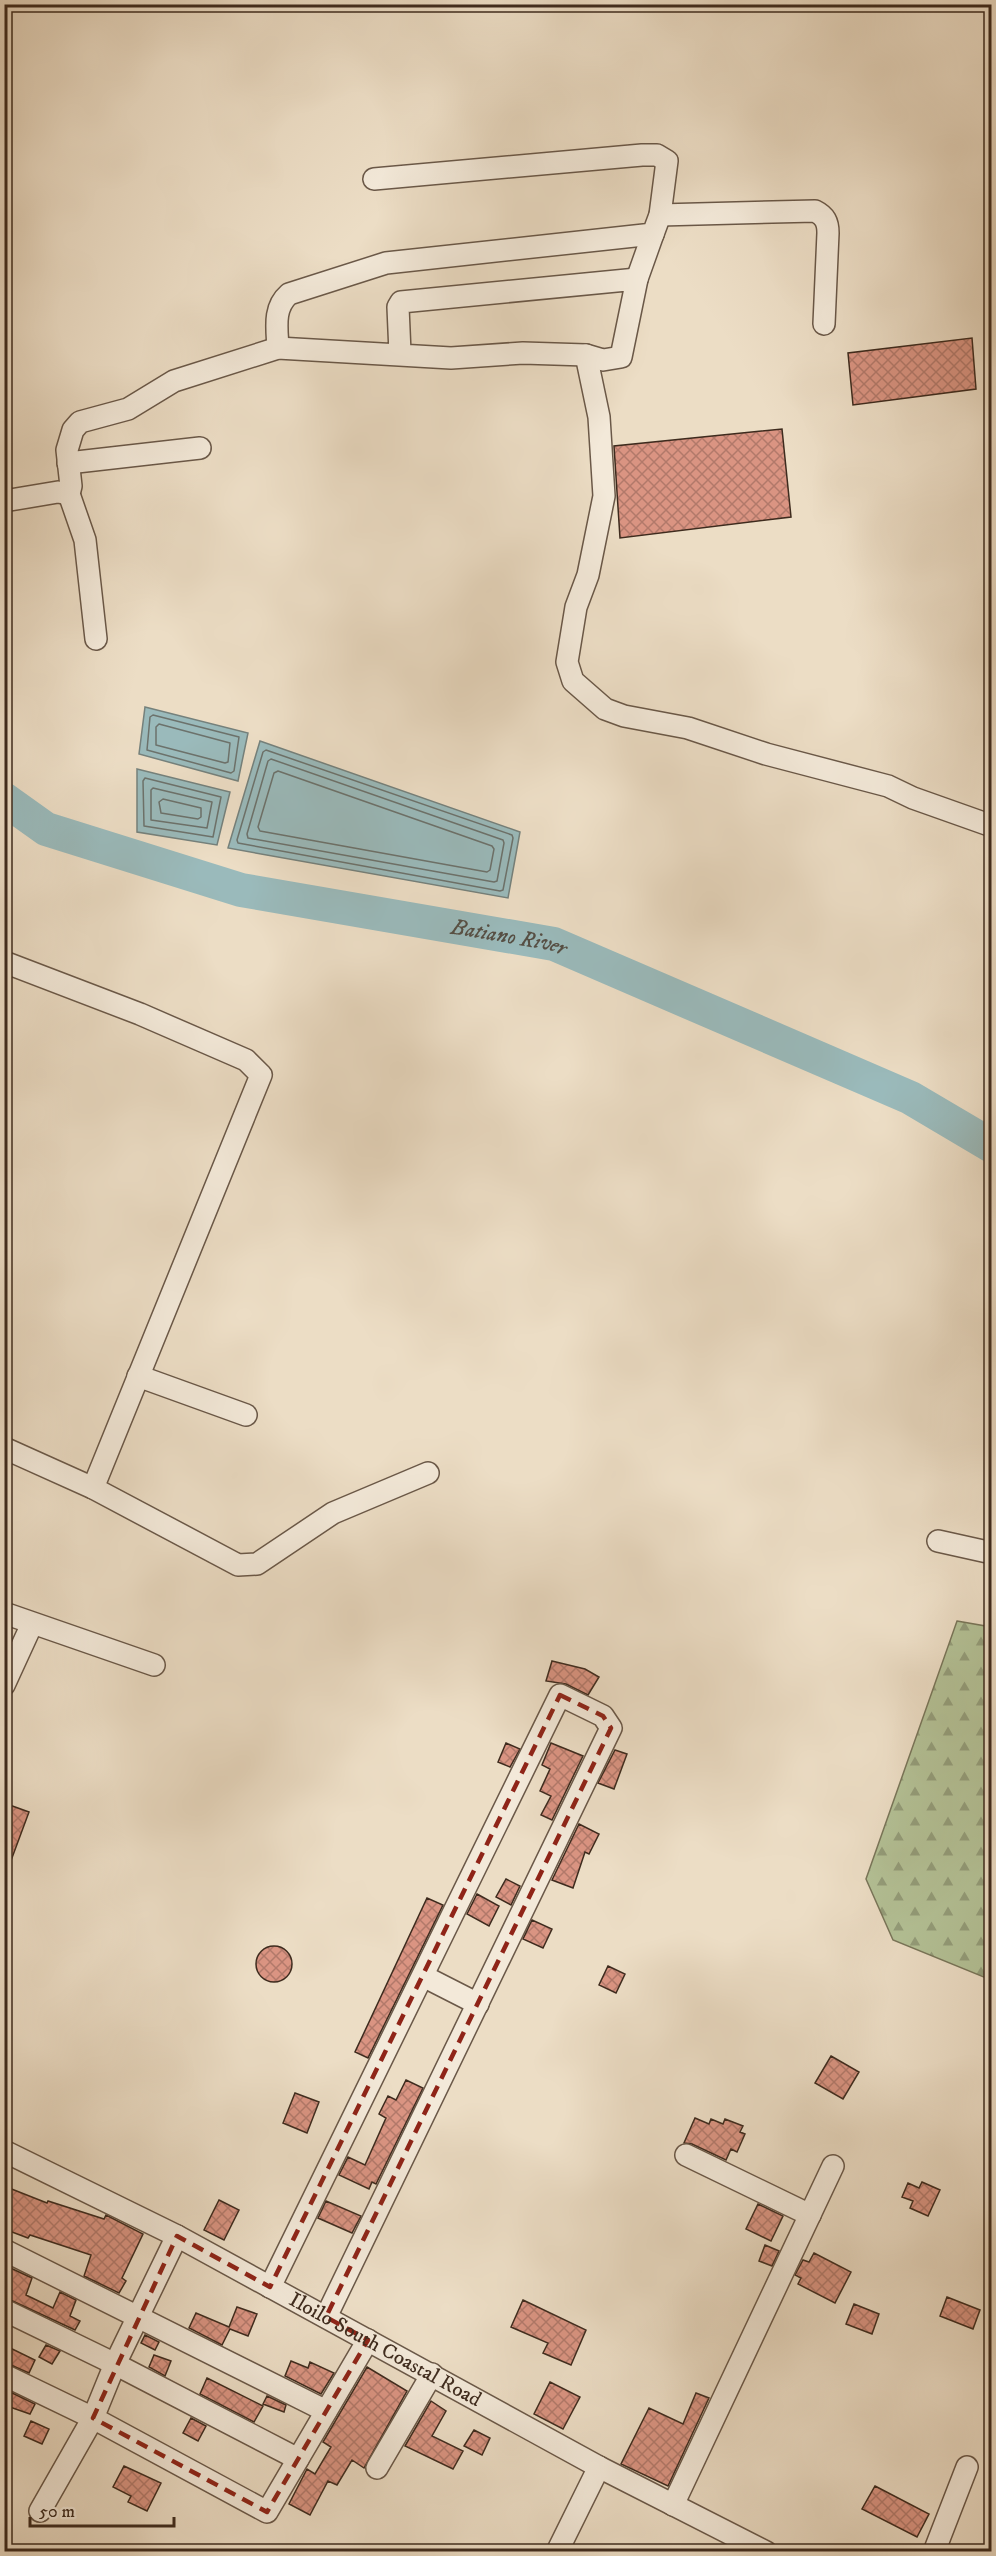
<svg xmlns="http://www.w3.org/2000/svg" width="996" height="2556" font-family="'IM FELL DW Pica',serif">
<defs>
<pattern id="forest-firs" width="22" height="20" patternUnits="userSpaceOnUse" patternTransform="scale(1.5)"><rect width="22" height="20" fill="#b4c297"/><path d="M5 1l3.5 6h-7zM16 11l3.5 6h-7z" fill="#949e7b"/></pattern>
<pattern id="building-cross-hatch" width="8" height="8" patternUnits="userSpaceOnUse" patternTransform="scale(1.5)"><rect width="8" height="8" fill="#da9482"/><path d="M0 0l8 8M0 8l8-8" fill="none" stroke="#b2796a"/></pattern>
</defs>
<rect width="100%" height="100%" fill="#ecddc5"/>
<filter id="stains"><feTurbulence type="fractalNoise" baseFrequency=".00333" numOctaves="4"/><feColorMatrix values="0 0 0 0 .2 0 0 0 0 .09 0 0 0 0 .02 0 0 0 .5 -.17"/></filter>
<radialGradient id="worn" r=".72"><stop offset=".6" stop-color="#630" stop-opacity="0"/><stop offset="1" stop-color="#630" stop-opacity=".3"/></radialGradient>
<path fill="url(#forest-firs)" stroke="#79765a" stroke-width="1.5" d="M957,1621L991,1627V1980L893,1940L866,1879Z"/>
<path fill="#9ababb" stroke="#75817c" stroke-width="1.5" d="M145,707L248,733L238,781L139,754Z
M260,741L520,832L508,898L228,848Z
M137,769L230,792L217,845L137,832Z"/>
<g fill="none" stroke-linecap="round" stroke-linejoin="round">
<path stroke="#6c726c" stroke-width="1.5" d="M153,715L239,737L234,771L231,773L147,750L150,717Z
M159,724L230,743L228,762L225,763L156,745V727Z
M266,750L512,835L513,838L503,890L500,891L238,843L237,840L263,752Z
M271,759L503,840L504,843L497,881L494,882L248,838L247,834L268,761Z
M278,771L492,846L494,849L490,870L487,872L260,831L258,827L274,773Z
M145,778L221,797L213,837L144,826L143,781Z
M153,788L212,802L207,828L151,820V790Z
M163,799L201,808V817L198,819L161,813L159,802Z"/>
<path stroke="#9ababb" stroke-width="34" id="s1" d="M4,799L46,829L241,890L554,944L911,1098L992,1146"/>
</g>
<path fill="url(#building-cross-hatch)" stroke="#3e2b1e" stroke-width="1.5" d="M972,338L976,389L853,405L848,353Z
M782,429L791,517L620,538L614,446Z
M552,1661L585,1669L599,1677L588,1695L566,1684L546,1681Z
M506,1743L520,1749L510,1767L498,1762Z
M551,1743L583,1756L552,1820L541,1815L551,1796L540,1791L550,1769L542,1765Z
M615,1750L627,1754L614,1789L598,1783Z
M4,1803L29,1812L6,1874H4Z
M579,1824L599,1834L589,1854L585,1852L573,1888L552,1880Z
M506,1879L520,1886L511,1905L496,1897Z
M477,1894L499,1906L489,1926L467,1914Z
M427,1898L443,1905L368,2058L355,2052Z
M532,1920L552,1929L543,1948L523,1939Z
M256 1964a18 18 0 1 1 36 0a18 18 0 1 1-36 0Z
M608,1966L625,1974L616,1993L599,1985Z
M831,2056L859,2072L843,2099L815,2083Z
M406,2080L423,2088L376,2184L372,2182L369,2189L339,2175L348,2157L365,2165L386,2118L379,2114L388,2096L396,2100Z
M295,2093L319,2102L307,2133L283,2123Z
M695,2118L709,2124L711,2119L723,2124L725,2119L743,2126L740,2132L745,2134L737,2152L731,2149L726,2160L692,2144L684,2143Z
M922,2182L940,2190L928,2216L910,2208L913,2201L902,2197L908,2183L919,2188Z
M4,2186L47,2203L48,2201L104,2219L106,2215L143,2234L122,2278L126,2281L119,2293L84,2276L91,2255L30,2235L28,2238L4,2229Z
M219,2200L239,2210L224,2240L204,2230Z
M326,2201L361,2216L352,2233L318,2218Z
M758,2204L783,2216L771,2241L746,2229Z
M765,2245L779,2251L772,2266L759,2261Z
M814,2253L851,2272L835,2303L798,2284L801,2278L795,2275L803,2260L809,2262Z
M4,2265L32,2278L26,2295L53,2308L60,2292L76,2300L70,2316L80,2321L75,2330L4,2297Z
M947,2297L980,2310L973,2329L940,2316Z
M523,2300L586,2330L571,2365L543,2353L548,2343L511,2327Z
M854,2304L879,2314L872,2334L846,2324Z
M237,2307L257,2314L248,2336L230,2329L222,2345L189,2328L196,2313L229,2327Z
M145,2335L159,2342L155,2350L141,2343Z
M4,2345L35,2360L29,2373L4,2362Z
M46,2345L60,2351L52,2364L39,2357Z
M154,2355L171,2361L165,2376L149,2367Z
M291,2361L308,2368L310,2362L334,2373L321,2394L285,2376Z
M367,2367L407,2391L364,2468L352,2460L337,2485L328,2481L310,2515L289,2504L307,2469L315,2474L331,2447L323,2442Z
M207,2378L263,2406L254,2422L200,2394Z
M550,2382L580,2397L563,2429L534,2414Z
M4,2389L35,2404L30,2414L4,2405Z
M696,2393L709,2398L668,2486L621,2464L649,2408L683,2424Z
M267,2396L286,2405L284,2412L263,2404Z
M431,2401L446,2411L432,2436L463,2451L453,2469L405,2446Z
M191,2418L206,2426L198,2441L183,2433Z
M31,2421L49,2429L42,2444L24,2436Z
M474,2430L490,2438L482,2455L464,2446Z
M124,2466L161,2483L147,2511L128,2502L131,2496L113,2487Z
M875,2486L929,2514L917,2537L862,2509Z"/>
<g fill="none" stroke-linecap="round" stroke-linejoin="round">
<g stroke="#6a5848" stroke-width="24">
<g id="minor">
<path d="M660,215L815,211C825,216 828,222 828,233L824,324"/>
<path d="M637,279L653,234"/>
<path d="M278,348C277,328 273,308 289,294L386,263L653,234L660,215L667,161L657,155H642L374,179"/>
<path d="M586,355L599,417L604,496L588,575L576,607L567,662L573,681L605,709L624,716L688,728L766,754L888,786L913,798L992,826"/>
<path d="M68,463L200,448"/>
<path d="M69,494L85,540L96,639"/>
<path d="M4,501L58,492L69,494L71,486L67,450L73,430L80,422L128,409L174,381L278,348L451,358L523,353L586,355L603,360L621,357L637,279L401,302L398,307L400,353"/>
<path d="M4,962L140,1014L246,1060L261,1075L93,1488"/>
<path d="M138,1376L246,1415"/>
<path d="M4,1448L93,1488L238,1565L257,1564L333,1513L428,1473"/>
<path d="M938,1541L992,1553"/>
<path d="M4,1613L154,1665"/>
<path d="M4,1685L32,1624"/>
<path d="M423,1976L478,2004"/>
<path id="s2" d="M4,2151L177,2236L599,2467L766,2552"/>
<path d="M686,2155L810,2215"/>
<path d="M4,2250L326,2411"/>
<path d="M270,2287L560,1695L603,1716L611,1728L326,2317"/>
<path d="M4,2310L115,2364L298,2459"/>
<path d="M4,2375L93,2418L267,2512L368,2340"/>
<path d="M377,2468L432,2374"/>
<path d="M673,2505L833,2166"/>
<path d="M40,2511L93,2418L115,2364L177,2236"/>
<path d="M557,2552L599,2467"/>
<path d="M934,2552L967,2467"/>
</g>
</g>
<use href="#minor" stroke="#f3e9d9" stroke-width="21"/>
</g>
<path fill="none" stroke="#8f2418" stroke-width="4.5" stroke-dasharray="12 8" stroke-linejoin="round" d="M560,1695L603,1716L611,1728L326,2317L368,2340L267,2512L93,2418L177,2236L270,2287Z"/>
<g text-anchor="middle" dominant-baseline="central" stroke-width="5" stroke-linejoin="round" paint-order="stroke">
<g font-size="21" fill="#3e2b1e" stroke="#f3e9d9">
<text stroke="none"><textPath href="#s2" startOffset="430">Iloilo South Coastal Road</textPath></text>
</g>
<g font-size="22" font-style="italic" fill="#554f45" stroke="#f3e9d9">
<text stroke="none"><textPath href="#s1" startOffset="528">Batiano River</textPath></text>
</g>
</g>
<rect width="996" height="2556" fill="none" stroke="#ecddc5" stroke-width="24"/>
<rect x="6" y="6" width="984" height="2544" fill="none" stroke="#3e2b1e" stroke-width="3"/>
<rect x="12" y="12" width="972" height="2532" fill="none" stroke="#3e2b1e" stroke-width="1.5"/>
<path d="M30 2517v9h144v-9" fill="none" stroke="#3e2b1e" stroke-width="3"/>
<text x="39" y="2517" font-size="18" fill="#3e2b1e" stroke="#f3e9d9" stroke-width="4.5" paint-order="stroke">50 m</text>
<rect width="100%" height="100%" filter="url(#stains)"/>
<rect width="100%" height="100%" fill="url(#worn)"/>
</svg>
